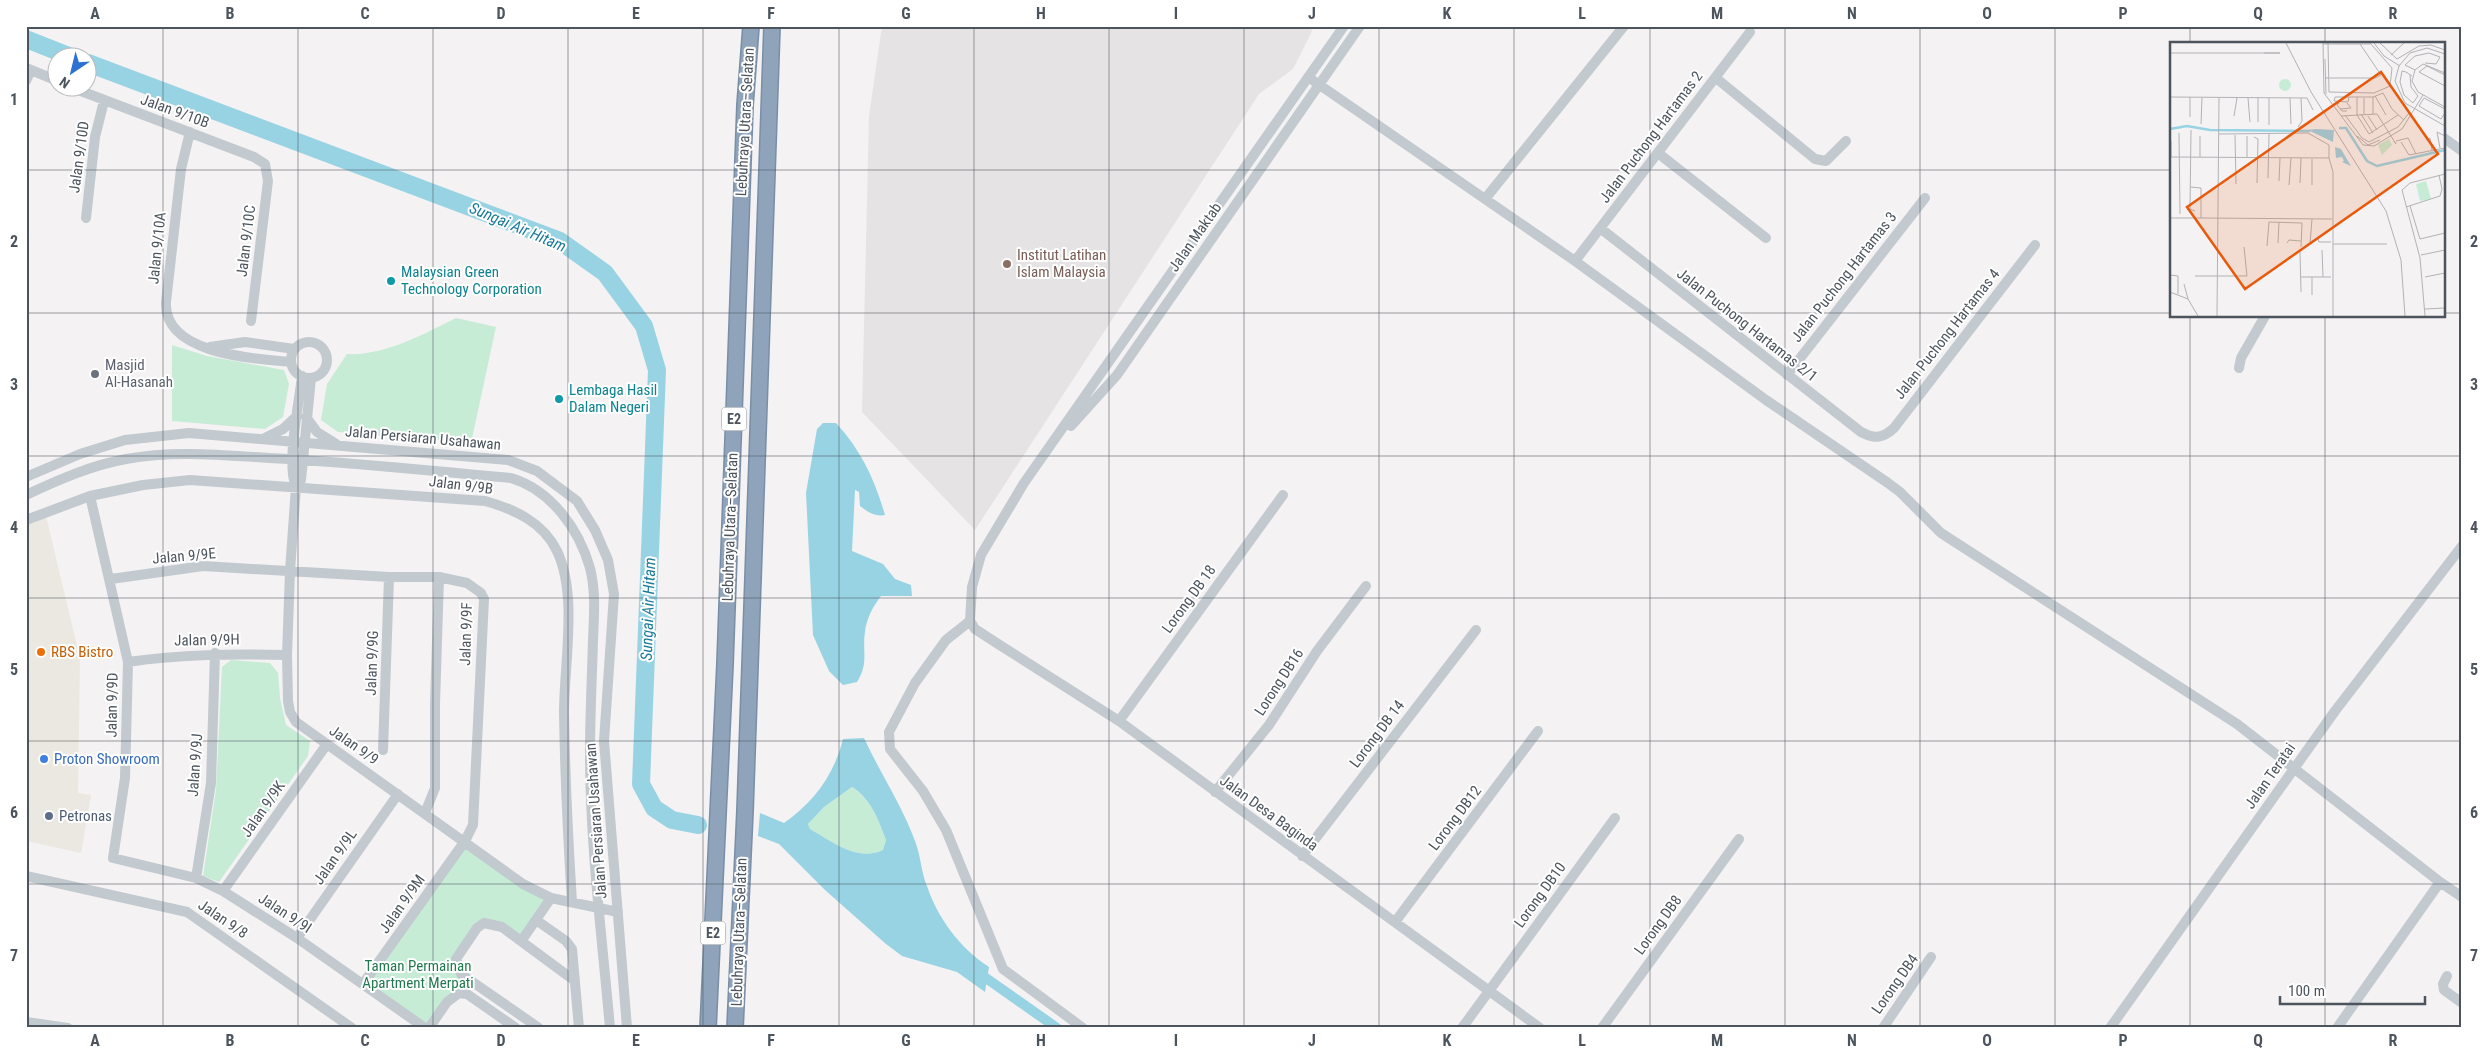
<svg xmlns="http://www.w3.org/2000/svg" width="2488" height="1054" font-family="'Roboto Condensed',sans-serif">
<rect width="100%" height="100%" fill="#f4f2f2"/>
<path fill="#eae8e0" d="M46,516L80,659L78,793L91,795L81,853L26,841V525Z"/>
<path fill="#e5e3e3" d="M882,26H1310L1312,31L1293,69L1259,94L975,530L862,412L869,116Z"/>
<path fill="#c6ecd6" d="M456,318L496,327L471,443L338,432L321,420L327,384L347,354C384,356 424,334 456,318Z
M172,345L207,356L284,370L289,384L283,417L265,429L172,421Z
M231,660L270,663L278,673L280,698L286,725L310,741L308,756L219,882L203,876L216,790L222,667Z
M852,787C871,800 878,819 886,840L883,850C856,862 833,842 810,829L808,824L824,807Z
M465,841L551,898L522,940L484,923L459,952L461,974L467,994L459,993L429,1028L363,984Z"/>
<path fill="#98d3e4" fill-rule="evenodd" d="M823,423H836C861,450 875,480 885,515C875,517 868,512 860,506L859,492L855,490L852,551L883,564L895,579L911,585L912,596H881C873,606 866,620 865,632C862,652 869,663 857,682L843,685L829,671L813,635L806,493L817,429Z
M864,738C880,773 902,805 915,841C921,856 921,872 927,886C938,919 960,948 989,967L985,992L957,972L902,956L886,944L825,890L779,844L758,836L760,813L784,823C814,802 834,775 843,739ZM852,787C871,799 878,819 886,840L883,850C857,862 833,842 810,829L808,824L824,807Z"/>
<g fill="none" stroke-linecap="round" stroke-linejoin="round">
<path stroke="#98d3e4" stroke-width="10" d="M976,971L1057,1028"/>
<path stroke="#98d3e4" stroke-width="18" d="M26,39L74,58
M88,63L560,241L605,273L644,326L657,370L641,784L654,808L672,820L698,825"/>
<g stroke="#7a8fa7" stroke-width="18">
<path id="highway" d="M708,1028L725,664L745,105L751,26
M735,1028L745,811L772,26"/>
</g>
<path stroke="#c2c9cf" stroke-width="10" d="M1344,26L1024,483L981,555L972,587L970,621L975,629L995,642L1119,721L1540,1028
M26,68L58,81
M1308,77L1575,261L1766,400L1888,483L1900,492L1941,533L2237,724L2440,882L2337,1028
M1716,78L1815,159L1826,161L1846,141
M26,81L31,70
M73,88L254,157L265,164L268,181L251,321
M190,132L181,169L166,302C163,354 254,359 291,362
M2444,138L2462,151
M1658,153L1766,238
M1485,199L1624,26
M86,218L95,137L104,101
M1600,228L1861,432C1874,439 1882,439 1894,428L2035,245
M1575,261L1750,32
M291 360a18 18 0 1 1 36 0a18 18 0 1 1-36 0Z
M210,347L245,342L294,349
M2239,368L2241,358L2265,316
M1787,375L1925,198
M311,378L301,480L296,487L290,571L287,655L288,701L290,712L296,722L523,884L551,898L618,912
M306,417L317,432L336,444
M1071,426L1117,375L1360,26
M263,439L283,429L297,416
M26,477L80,454L125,440L189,433L508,460L537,471L577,501L595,530L608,560L614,594L604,741L627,1028
M296,487C286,464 299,404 302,376
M26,495C58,480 92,465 126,459C173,450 222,455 269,458C350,462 430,471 511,478C551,490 579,529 590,568C596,591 594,616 593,640C592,677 590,715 590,753C590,844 602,937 610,1028
M90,496L128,662L125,778L113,858L196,878L223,891L297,938L425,1028
M26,520L90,496L143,485L190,480L485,501C514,509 543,522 557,551C578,595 564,664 564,713C565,776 568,839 572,902
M111,579L203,566L389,577H439L467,583L481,593L484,599L473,825L465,841L363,984
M970,621L946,640L915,683L889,732L890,749L923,791L946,830L1003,969L1083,1028
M128,662C182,654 232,654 287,655
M1119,721L1283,495
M383,750L389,577
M1215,792L1269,725L1317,651L1366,586
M425,813L435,788V704L439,577
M1302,856L1476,630
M26,876L187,912L352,1028
M196,878L211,783L215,653
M2440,882L2462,897
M223,891L327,744
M536,920L566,941L572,949L579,1028
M1395,922L1538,731
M297,938L398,794
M522,940L551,898
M2447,976L2443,984L2444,990L2462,1003
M26,1022L68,1028
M429,1028L447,1002L459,993L467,994L516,1028
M539,1028L461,974L456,959L477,928L484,923L502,927L575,981
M1462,1028L1615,818
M1602,1028L1739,839
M1883,1028L1931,957
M2110,1028L2335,711L2462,546"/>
<use href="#highway" stroke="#8fa4bb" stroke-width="15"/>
</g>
<path fill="none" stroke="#4c555e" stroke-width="1" stroke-opacity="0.55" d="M163,26V1028M298,26V1028M433,26V1028M568,26V1028M703,26V1028M839,26V1028M974,26V1028M1109,26V1028M1244,26V1028M1379,26V1028M1514,26V1028M1650,26V1028M1785,26V1028M1920,26V1028M2055,26V1028M2190,26V44M2325,26V44M26,170H2172M2444,170H2462M26,313H2172M2444,313H2462M2190,316V1028M2325,316V1028M26,456H2462M26,598H2462M26,741H2462M26,884H2462"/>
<circle fill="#8d6e63" stroke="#fff" stroke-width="2" cx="1007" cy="264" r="5"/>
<g fill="#0f9aa8" stroke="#fff" stroke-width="2">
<circle cx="391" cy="281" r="5"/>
<circle cx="559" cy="399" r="5"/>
</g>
<circle fill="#6b7280" stroke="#fff" stroke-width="2" cx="95" cy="374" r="5"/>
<circle fill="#e8710a" stroke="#fff" stroke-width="2" cx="41" cy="652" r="5"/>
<circle fill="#3f7fe0" stroke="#fff" stroke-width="2" cx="44" cy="759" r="5"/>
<circle fill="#5c6f8a" stroke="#fff" stroke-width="2" cx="49" cy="816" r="5"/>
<g text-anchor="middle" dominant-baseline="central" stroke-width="4" stroke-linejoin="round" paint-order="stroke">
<g fill="#fff" stroke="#82888e" stroke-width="1">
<rect x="721.5" y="407.5" width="25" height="23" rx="4"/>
<rect x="700.5" y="921.5" width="25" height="23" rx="4"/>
</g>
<g font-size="14" font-weight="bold" fill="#4c555e">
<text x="734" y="419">E2</text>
<text x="713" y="933">E2</text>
</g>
<g font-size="15" fill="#4c555e" stroke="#fff">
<text transform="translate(175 111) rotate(20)">Jalan 9/10B</text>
<text transform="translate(745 122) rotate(-87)">Lebuhraya Utara–Selatan</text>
<text transform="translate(1651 137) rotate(-53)">Jalan Puchong Hartamas 2</text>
<text transform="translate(79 157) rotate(-82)">Jalan 9/10D</text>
<text transform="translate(1195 237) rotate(-55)">Jalan Maktab</text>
<text transform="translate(246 241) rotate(-83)">Jalan 9/10C</text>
<text transform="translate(157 248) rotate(-84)">Jalan 9/10A</text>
<text transform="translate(1844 277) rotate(-52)">Jalan Puchong Hartamas 3</text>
<text transform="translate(1747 325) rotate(38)">Jalan Puchong Hartamas 2/1</text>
<text transform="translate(1947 334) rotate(-52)">Jalan Puchong Hartamas 4</text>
<text transform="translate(423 438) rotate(5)">Jalan Persiaran Usahawan</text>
<text transform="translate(461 485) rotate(7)">Jalan 9/9B</text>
<text transform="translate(730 527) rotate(-88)">Lebuhraya Utara–Selatan</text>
<text transform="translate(184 556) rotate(-5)">Jalan 9/9E</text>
<text transform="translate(1189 599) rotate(-54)">Lorong DB 18</text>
<text transform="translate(466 634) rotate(-88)">Jalan 9/9F</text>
<text transform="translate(207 640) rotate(-1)">Jalan 9/9H</text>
<text transform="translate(372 663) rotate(-88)">Jalan 9/9G</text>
<text transform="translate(1279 682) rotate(-57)">Lorong DB16</text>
<text transform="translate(112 705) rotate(-89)">Jalan 9/9D</text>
<text transform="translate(1377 734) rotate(-53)">Lorong DB 14</text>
<text transform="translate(354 745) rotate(35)">Jalan 9/9</text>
<text transform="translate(195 765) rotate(-86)">Jalan 9/9J</text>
<text transform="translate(2270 776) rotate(-55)">Jalan Teratai</text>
<text transform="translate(263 809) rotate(-55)">Jalan 9/9K</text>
<text transform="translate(1269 813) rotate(36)">Jalan Desa Baginda</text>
<text transform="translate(1455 818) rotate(-53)">Lorong DB12</text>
<text transform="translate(596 821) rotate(-94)">Jalan Persiaran Usahawan</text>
<text transform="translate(335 857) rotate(-55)">Jalan 9/9L</text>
<text transform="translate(1540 895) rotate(-54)">Lorong DB10</text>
<text transform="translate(402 904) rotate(-55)">Jalan 9/9M</text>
<text transform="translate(285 913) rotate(33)">Jalan 9/9I</text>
<text transform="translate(223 919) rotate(34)">Jalan 9/8</text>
<text transform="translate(1658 925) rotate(-54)">Lorong DB8</text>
<text transform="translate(739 932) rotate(-88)">Lebuhraya Utara–Selatan</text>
<text transform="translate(1895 984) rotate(-55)">Lorong DB4</text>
</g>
<g font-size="15" fill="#785e54" stroke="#fff" text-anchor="start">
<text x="1017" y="255">Institut Latihan<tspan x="1017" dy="17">Islam Malaysia</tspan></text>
</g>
<g font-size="15" fill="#0d838f" stroke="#fff" text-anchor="start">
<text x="401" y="272">Malaysian Green<tspan x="401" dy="17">Technology Corporation</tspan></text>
<text x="569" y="390">Lembaga Hasil<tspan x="569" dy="17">Dalam Negeri</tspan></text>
</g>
<g font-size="15" fill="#5b616d" stroke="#fff" text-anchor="start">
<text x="105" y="365">Masjid<tspan x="105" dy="17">Al-Hasanah</tspan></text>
</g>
<g font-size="15" fill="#c56008" stroke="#fff" text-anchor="start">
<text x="51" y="652">RBS Bistro</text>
</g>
<g font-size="15" fill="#366cbe" stroke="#fff" text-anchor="start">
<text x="54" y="759">Proton Showroom</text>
</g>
<g font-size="15" fill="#4e5e75" stroke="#fff" text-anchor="start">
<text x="59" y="816">Petronas</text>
</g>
<g font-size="15" fill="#22794f" stroke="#fff">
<text x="418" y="966">Taman Permainan<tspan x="418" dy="17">Apartment Merpati</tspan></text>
</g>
<g font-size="16" font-style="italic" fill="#1b7c99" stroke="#fff">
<text transform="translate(518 227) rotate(23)">Sungai Air Hitam</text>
<text transform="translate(648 609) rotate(-88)">Sungai Air Hitam</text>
</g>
</g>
<g transform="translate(2170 42)">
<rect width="275" height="275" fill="#f4f2f2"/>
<path d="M109 43a6 6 0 1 1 12 0a6 6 0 1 1-12 0ZM219,97L222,103L212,113L208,103ZM256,139L261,157L250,159L246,142Z" fill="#c6ecd6"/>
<path d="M146,87L164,88L163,100L138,88ZM165,105L171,107L181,124L172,120L174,119L172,115L166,116Z" fill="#98d3e4"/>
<path fill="none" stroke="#98d3e4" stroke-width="2.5" d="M169,86H176L197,119L207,124L275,108M0,87L17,84L40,88L140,89"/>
<path fill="none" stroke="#b1b3b7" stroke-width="1" d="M116,1L141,50L216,169L231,218L235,274M153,1L154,51L193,103L204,104L232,87L253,53M158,1L159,50L204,51L220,44L222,26L200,1M204,1L214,14L230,24M210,1L227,17L249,4L261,3L275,8M153,2H200M190,2L211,33M0,11H110M94,11H110M275,12L257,6L240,11L229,24L225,39L235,61L275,84M221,13L234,1M155,17L156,52M245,28L235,23L245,14L259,11L270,15L266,22L255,21M275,31L253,22L245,28L242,39L248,50L275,65M240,33L241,45L248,54L243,61L234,53L230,40L232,29L236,30L242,34M275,33L257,24L249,30L275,44M156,36H205L211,33M205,54L216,73M0,55L137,56L143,68M20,55V75M179,55L178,60L164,59L165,55H203L213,51L222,67L234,78M187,55V73L199,92L228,73M78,56L80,80M88,56V80M120,56L121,82M169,61L167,63L172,69H177M170,67L181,66L177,61M275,67L254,56L249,64L271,77L275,71M191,72L203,91M194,72V56M203,72V55M175,73L192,96L199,100L228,85L239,71M64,74L67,56M171,74L207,72L226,102L224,99M198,74L207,88M31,82L32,56M99,83V56M128,85L132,79L131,56M21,88L20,167L25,169M9,91L10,172M49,92L138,91L159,103V116M65,93L66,142M30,94V115M77,94V115M187,94L198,103L210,98M84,95L88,97L87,141M256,98L260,96L262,108M226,99L238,96L246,112M231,100L239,113L275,106M270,106L267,90L275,94M0,115L159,116L163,130V274M1,115V99M98,136L99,92M109,139L110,116M130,141L131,116M119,143L121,116M142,143V117M20,145L31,146V176L162,177M240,164L250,197M236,165L270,154L272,147L269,133M0,176H31M148,196L149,200H161M250,197L275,191M108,201L109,180M117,201L119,198L131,199M140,202L142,177M163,202H217M97,204L99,180L132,181M131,205L132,181M152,208L153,235M130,210L131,250M251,213L275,208M0,233L8,234V252M25,234H77L74,205M131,235H161M142,235V253M255,235L275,231M14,242L18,257M0,250L18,257L28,274M255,267L275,266M47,274L49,56M255,274L250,216L232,148L240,141L275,132"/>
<path fill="#e8590c" fill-opacity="0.15" stroke="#e8590c" stroke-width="2.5" d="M211,30L268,112L75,247L17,165Z"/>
<rect width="275" height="275" fill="none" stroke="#4c555e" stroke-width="2.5"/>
</g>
<rect width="2488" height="1054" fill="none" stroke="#ffffff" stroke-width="55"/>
<g transform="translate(72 72) rotate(215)"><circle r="24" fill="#ffffff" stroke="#b7bbbf"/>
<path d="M0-4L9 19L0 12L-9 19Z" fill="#2d72d3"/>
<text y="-8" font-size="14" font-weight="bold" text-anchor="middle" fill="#4c555e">N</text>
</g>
<path d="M2280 996v8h145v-8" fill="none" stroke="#4c555e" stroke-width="2.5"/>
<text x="2288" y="996" font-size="15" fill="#4c555e" stroke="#ffffff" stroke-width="4" paint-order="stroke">100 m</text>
<rect x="28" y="28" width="2432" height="998" fill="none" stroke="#4c555e" stroke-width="2"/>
<g font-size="16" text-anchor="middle" font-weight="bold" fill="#4c555e">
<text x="95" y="19">A</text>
<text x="230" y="19">B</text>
<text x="365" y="19">C</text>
<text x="501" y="19">D</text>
<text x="636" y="19">E</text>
<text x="771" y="19">F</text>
<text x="906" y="19">G</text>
<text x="1041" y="19">H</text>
<text x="1176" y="19">I</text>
<text x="1312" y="19">J</text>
<text x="1447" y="19">K</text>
<text x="1582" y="19">L</text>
<text x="1717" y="19">M</text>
<text x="1852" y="19">N</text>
<text x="1987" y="19">O</text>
<text x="2123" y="19">P</text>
<text x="2258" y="19">Q</text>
<text x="2393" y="19">R</text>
<text x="14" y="105">1</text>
<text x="2474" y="105">1</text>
<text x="14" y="247">2</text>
<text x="2474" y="247">2</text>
<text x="14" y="390">3</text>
<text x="2474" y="390">3</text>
<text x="14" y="533">4</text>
<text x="2474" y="533">4</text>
<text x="14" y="675">5</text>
<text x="2474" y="675">5</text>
<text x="14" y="818">6</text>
<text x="2474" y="818">6</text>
<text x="14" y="961">7</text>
<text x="2474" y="961">7</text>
<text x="95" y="1046">A</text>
<text x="230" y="1046">B</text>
<text x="365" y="1046">C</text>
<text x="501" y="1046">D</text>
<text x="636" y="1046">E</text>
<text x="771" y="1046">F</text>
<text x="906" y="1046">G</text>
<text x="1041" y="1046">H</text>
<text x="1176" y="1046">I</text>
<text x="1312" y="1046">J</text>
<text x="1447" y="1046">K</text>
<text x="1582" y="1046">L</text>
<text x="1717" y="1046">M</text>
<text x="1852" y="1046">N</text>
<text x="1987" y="1046">O</text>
<text x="2123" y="1046">P</text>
<text x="2258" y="1046">Q</text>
<text x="2393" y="1046">R</text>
</g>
</svg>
